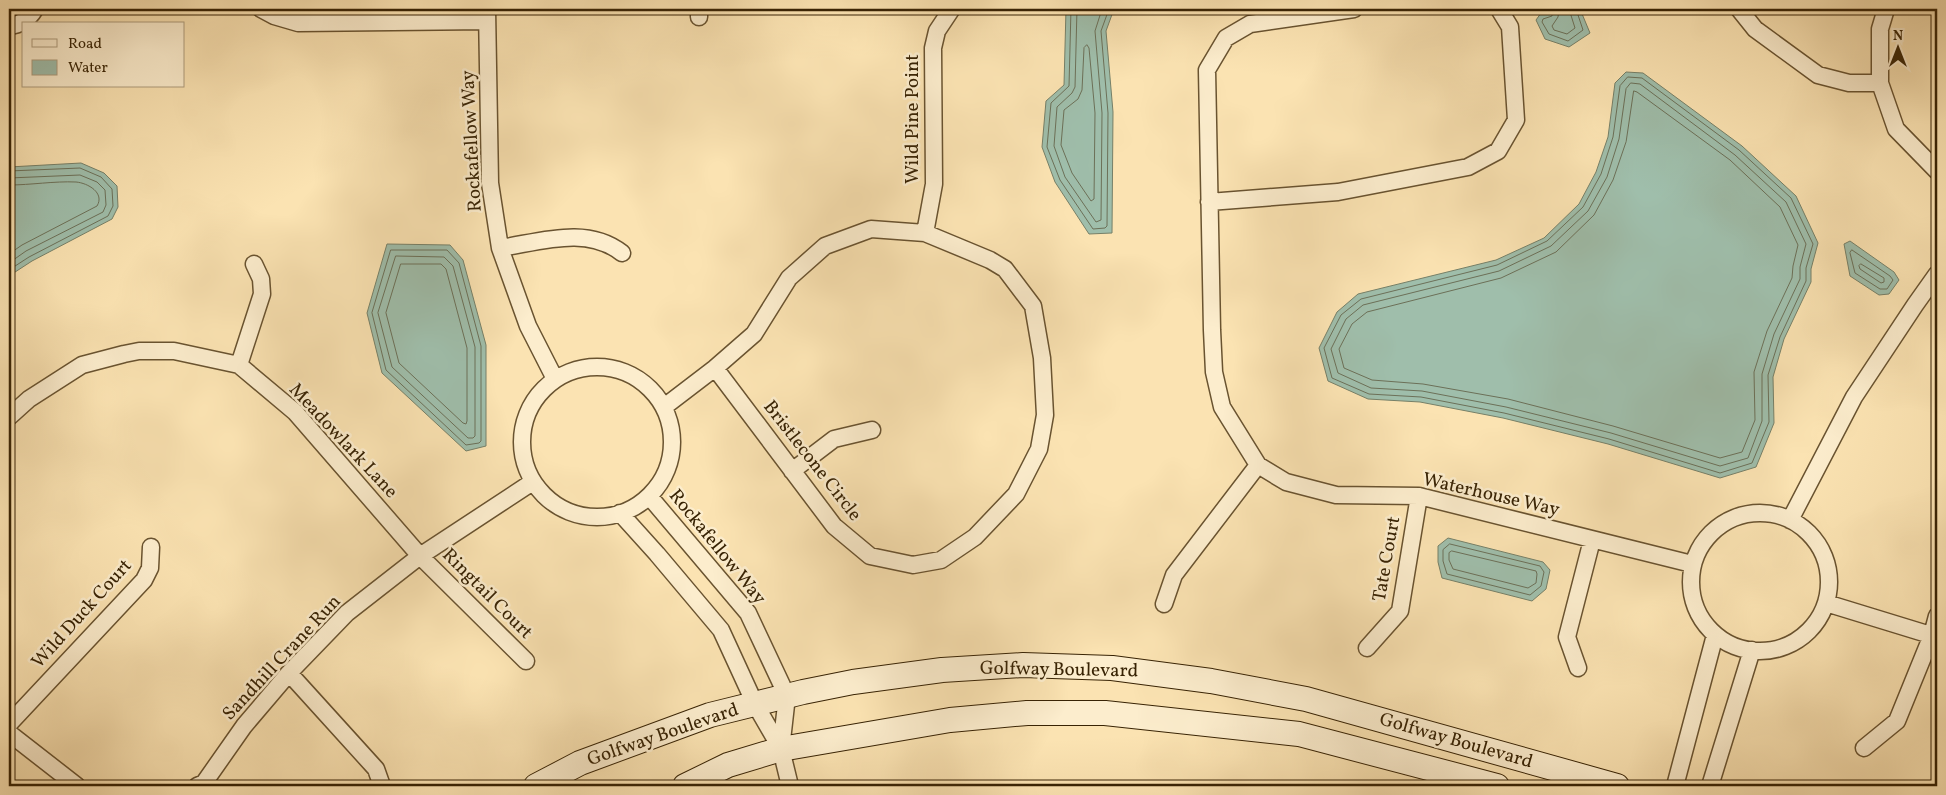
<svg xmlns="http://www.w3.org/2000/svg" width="1946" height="795" font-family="Vollkorn,serif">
<rect width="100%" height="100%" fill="#fbe3b2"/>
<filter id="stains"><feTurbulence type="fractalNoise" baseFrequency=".004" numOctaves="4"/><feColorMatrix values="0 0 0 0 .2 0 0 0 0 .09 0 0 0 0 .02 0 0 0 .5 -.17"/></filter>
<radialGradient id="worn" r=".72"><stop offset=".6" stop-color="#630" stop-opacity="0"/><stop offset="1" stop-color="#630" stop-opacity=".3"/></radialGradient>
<path fill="#9fbeab" stroke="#768068" d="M1066,9H1114L1106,31L1113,112L1112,233L1089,234L1055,182L1042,147L1046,101L1064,85Z
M1547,9H1580L1590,33L1569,47L1545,39L1536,20L1541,13H1548Z
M1626,72L1643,73L1742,146L1796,196L1818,243L1811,269V282L1784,339L1773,377L1774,423L1756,467L1720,478L1608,444L1503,418L1420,402L1368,399L1328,381L1319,348L1337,312L1358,294L1496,260L1544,238L1579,204L1596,172L1608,137L1615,83Z
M81,163L104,173L117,186L118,207L112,219L32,261L9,276V167Z
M1850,241L1894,272L1899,280L1889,294L1879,295L1850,276L1844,244Z
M387,244L450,245L463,260L486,345V446L466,451L382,373L367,313Z
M1448,538L1543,562L1550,570L1546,589L1532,601L1442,578L1438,562V546Z"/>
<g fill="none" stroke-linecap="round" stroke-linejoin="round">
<path stroke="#6c7058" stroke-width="1" d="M1071,9L1069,86L1051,103L1047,147L1060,180L1093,229L1105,228L1107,226L1108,113L1101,31L1109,9
M1077,9L1075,87L1072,93L1057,107L1054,146L1065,177L1096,222L1101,220L1102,113L1095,31L1102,9
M1552,9V16L1543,19L1542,22L1549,34L1568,41L1583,30L1576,9
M1559,9L1558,17L1552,26L1554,30L1567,34L1575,28L1569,9
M1087,45L1089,48L1095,113L1094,199L1091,201L1072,173L1061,145L1064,110L1078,99L1082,90L1084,48Z
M1628,77L1642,78L1739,150L1791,198L1813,244L1806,268V281L1780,337L1768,375L1769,422L1752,463L1720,473L1609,439L1504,413L1421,397L1369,394L1332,378L1324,348L1341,315L1361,299L1497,265L1547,241L1583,207L1601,174L1613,137L1620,86Z
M1631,83L1640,84L1735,155L1786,202L1806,244L1800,267V279L1774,334L1762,374V421L1748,458L1720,466L1611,433L1506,407L1422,391L1371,388L1338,373L1331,349L1346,319L1363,305L1499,271L1551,246L1588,211L1607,177L1619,139L1626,89Z
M1634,91L1637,92L1730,160L1780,207L1798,245L1793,266L1792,278L1767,331L1754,372L1755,420L1742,452L1720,458L1613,426L1508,399L1423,384L1372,380L1344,368L1339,349L1352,324L1367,312L1501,278L1556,252L1594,215L1613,180L1626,142Z
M9,171L80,168L101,177L112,189L113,206L108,216L29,257L9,270
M9,178L80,175L97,182L105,190L106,205L103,212L26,251L9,263
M9,185C31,185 54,181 76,182C88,183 105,193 97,206L22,245L9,254
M391,250H447L459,263L481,346V441L479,443L466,445L386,370L372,313Z
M1852,250L1890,276L1893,280L1887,289H1880L1855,273L1850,253Z
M396,256L444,257L453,266L475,347V436L473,438H468L392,367L378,313Z
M401,264H441L446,269L467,348V421L466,424L463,423L399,363L386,313Z
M1861,264L1884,278V282L1881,283L1860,269L1859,266Z
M1450,544L1540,566L1544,572L1541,586L1530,595L1447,574L1443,561V550Z
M1452,551L1536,571L1537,574L1536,583L1528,588L1453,569L1449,560V553Z"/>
<g stroke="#695330" stroke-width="19">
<path id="street" d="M261,9L274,16L298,23L487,21
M487,9L490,183L500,248L528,326L555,379
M699,9V17
M1354,9L1250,24L1226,38L1207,70L1212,330L1214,372L1222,407L1258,465L1286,482L1336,495L1419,496L1692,564
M1739,9L1755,29L1818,75L1849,83H1880
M1886,9L1880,29V83L1896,129L1937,171
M9,26C21,25 29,19 35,9
M1209,202L1338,192L1468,167L1498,151L1516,120L1510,27L1499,9
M925,233L934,184L933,48L937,31L951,10
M500,248C540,242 587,225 622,253
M239,365L262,294L261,279L254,264
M522 442a75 75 0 1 1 150 0a75 75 0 1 1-150 0Z
M664,407L715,368L754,334L789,278L825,246L871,229L925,233L990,260L1005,269L1033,306L1042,358L1045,415L1039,449L1016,494L975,537L941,560L913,565L870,556L834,526L715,368
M9,417L29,399L82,365L124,354L139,351H174L239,365L295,412L420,556L526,661
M792,471L834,439L872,430
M649,496L748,613L787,696L781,749
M620,513L657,554L721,630L755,704L781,749L790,786
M1691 582a69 69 0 1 1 138 0a69 69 0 1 1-138 0Z
M1790,520L1854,397L1915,305L1937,274
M1826,603L1937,637
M1164,604L1174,575L1258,465
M1367,648L1400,611L1419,496
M1578,668L1567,637L1592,540
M289,673L376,769L382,786
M9,724L144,580L150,568L151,547
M9,733L77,786
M1864,748L1897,721L1932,635L1937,616
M197,786L204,783L244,726L289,673L347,613L420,556L531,483
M1675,786L1715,635
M1710,786L1752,650"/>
</g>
<g stroke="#382304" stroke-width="26">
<path id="secondary" d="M536,786L580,763L710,715L803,692L853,682L942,670L1023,665L1112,668L1211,681L1306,699L1617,786
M685,786L728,765L781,749L950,720L1027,713H1105L1299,734L1497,786"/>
</g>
<use href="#street" stroke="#fcedcd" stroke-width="16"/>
<use href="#secondary" stroke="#fcedcd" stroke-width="24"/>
</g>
<g text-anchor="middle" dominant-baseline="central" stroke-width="5" stroke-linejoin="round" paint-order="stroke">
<g font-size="19" fill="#382304" stroke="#fcedcd">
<text transform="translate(913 119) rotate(-90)">Wild Pine Point</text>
<text transform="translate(472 141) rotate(-93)">Rockafellow Way</text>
<text transform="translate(343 441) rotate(47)">Meadowlark Lane</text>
<text transform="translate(812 461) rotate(52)">Bristlecone Circle</text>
<text transform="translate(1491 495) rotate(13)">Waterhouse Way</text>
<text transform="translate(717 547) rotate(51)">Rockafellow Way</text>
<text transform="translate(1387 559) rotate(-80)">Tate Court</text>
<text transform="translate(487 594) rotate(45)">Ringtail Court</text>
<text transform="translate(82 614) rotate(-48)">Wild Duck Court</text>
<text transform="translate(282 658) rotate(-47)">Sandhill Crane Run</text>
<text transform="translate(1059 670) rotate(1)">Golfway Boulevard</text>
<text transform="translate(663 735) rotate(-19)">Golfway Boulevard</text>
<text transform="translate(1456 741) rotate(16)">Golfway Boulevard</text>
</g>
</g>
<rect width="1946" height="795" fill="none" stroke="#fbe3b2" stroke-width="30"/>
<rect x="10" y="10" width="1926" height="775" fill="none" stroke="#382304" stroke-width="2.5"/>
<rect x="15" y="15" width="1916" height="765" fill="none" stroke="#382304"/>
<rect x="22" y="22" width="162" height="65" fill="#fcedcd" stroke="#ae9c7d"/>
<rect x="32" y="39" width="25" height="8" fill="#fcedcd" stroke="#ae9c7d"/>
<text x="68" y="48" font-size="15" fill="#382304">Road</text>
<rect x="32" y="60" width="25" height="15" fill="#9fbeab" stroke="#ae9c7d"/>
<text x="68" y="72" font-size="15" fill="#382304">Water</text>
<g transform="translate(1898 48)" stroke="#fcedcd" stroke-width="4" paint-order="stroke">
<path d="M0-4L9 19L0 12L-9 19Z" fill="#382304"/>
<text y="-8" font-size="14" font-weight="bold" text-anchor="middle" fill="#382304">N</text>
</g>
<rect width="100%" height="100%" filter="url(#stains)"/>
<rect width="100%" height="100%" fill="url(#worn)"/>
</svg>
